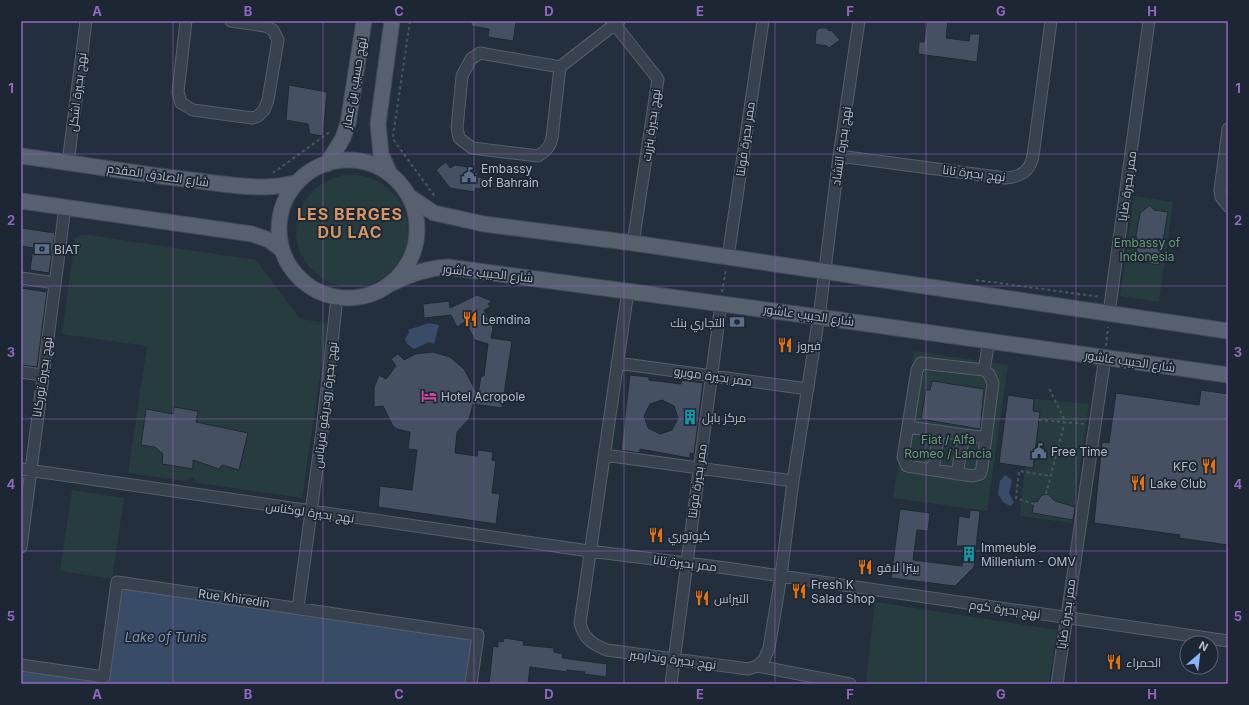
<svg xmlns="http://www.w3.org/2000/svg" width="1249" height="705" font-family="Inter,Cairo,sans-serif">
<rect width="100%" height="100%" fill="#242f3e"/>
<path fill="#263c3f" d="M296 231a56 56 0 1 1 112 0a56 56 0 1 1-112 0Z
M1134,196L1173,202L1159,302L1120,296Z
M82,234L256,260L300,319L328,323L302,498L198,483L192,477L186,481L128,473L147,346L62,334L75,239Z
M914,351L1008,365L987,511L893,498Z
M1034,399L1089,404L1072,523L1020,516L1025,467H1033L1040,412L1033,411Z
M72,490L124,498L112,579L60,571Z
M875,602L1057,630L1049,684H879L866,682Z"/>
<path fill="#394c67" d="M429,323L439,325L434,344L429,342L414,349L407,344L405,339L409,333L408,330Z
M1005,475L1012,480L1009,493L1014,503L1010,506L1003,502L998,494L1000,481Z
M123,583L472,638L466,684H21V666L109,679Z"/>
<path fill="#455162" stroke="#1f2835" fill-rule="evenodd" d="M471,21H514L516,23L513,41L488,37L489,29L471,26Z
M927,21H948L946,38L969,41L970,34H980L977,62L918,54L919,42H924Z
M820,28H827L829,31L831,30L840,40L829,48L827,46L815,44L816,31Z
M289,85L327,92L323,136L310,134L308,124L286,120Z
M446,162L450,168L455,165L469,167L468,171L478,173V177L483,178L481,189L475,188V192L450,188L436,170Z
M1150,205L1154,210L1168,212L1159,265L1140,262L1137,253L1136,235L1140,213Z
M21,228L55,233L49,273L30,270L33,248L21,246Z
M21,288L47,292L37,367L21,365Z
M477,295L492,301L488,304L490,307L484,310L493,328L491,338L512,341L502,408L473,404L469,419L457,432L455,453L477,456L478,450L493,452L492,460L496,461L492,493L500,494L496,524L378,507L380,486L412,490L417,450L408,449L410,432L397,429L393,426L383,406L374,407V388L379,375L386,379L396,366L391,359L398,354L404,360L415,354L433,352L450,357L464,369L478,395L481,376H484L488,344L475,340L465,322L457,327L451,315L424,318L423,304L449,301L450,308Z
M630,375L649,377V380L681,384L682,380L703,383L694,454L690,453V458L640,449V453L621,450ZM662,400L674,406L678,418L672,430L660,434L648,428L644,416L650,404Z
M932,381L984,389L980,429L921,419L926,390H930Z
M1201,390L1228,394V545L1179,538L1180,535L1094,523L1102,442L1109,443L1116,393L1199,405Z
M1008,395L1034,399L1033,411L1040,412L1033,468L999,463Z
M174,407L198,411L196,422L248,433L239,470L222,465L219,469L193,460V469L162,464L163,454L155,447L141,445L146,409L173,414Z
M1048,494L1055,501L1075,507L1073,520L1032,513L1034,501L1037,502L1042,495Z
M900,509L930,513L928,531L917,530L913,560L962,566L964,546H956L959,516L969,518L970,510L980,511L974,567L955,586L891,578Z
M504,638L524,641L523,645L554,648V652L563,654L562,658L607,664L606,677L584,674L585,672L567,670V672L530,667L528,684H489L493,646L498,647V641L503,642Z"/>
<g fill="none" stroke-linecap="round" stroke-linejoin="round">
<g stroke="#565f6c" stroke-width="13">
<path id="minor" d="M186,21L178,92L181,103L193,110L252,118L258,116L264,110L268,100L278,40L273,30L265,26L231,21
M612,21L658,79L633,243
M560,67L480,53L471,59L462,76L457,128L459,138L472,148L538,156C546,151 550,147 552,138L560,67L619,21
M1228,129L1220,190L1221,197L1228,206
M839,156L1005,178C1020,177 1030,172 1033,156L1051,21
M68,163L86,21
M728,257L763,21
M21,278L55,283
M628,291L580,623C584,639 592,644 607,650L748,669L757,666L764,660L769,648L781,576L793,481L820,310L839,156L859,21
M1109,313L1149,21
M617,363L808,389
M921,363L984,370L989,374L993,383L982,468L980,474L973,476L907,466L903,457L917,370Z
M984,370L989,341
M21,372L42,375
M908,427L986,438
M604,455L793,481
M21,469L589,551L726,568L1228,641
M933,470L939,431
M957,474L964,435
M21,547L65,207
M298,608L322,431L337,298
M21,665L104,677L117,582L478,635L471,684
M757,666L850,684
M671,684L721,304
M1057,684L1105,357"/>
</g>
<g stroke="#414a57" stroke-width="17">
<path id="major" d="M21,156C80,164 139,174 199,181C232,185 263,191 295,183
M279 229a69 69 0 1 1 138 0a69 69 0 1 1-138 0Z
M327,164L343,138L348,123L364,21
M390,174L381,154L378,124L392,21
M410,197L434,213L484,224L633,243L1228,331
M21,201L252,234L269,240L281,249
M392,283C411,274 427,268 448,267L819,317L1228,375"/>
</g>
<path stroke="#44595c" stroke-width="2" stroke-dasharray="3 3" stroke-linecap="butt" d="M410,21L393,136L395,142L436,198
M273,173L331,131
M976,280L1101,297
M722,292L726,269
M1106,346L1108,327
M1039,420L1086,424
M1046,494L1065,421L1048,386
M1034,504L1016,498L1019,471L1051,476"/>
<use href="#minor" stroke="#38414e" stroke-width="11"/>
<use href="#major" stroke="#56606e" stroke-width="15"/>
</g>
<path fill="none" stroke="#9266c3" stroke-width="1" stroke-opacity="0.55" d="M173,21V684M323,21V684M474,21V684M624,21V684M775,21V684M926,21V684M1076,21V684M21,154H1228M21,286H1228M21,419H1228M21,551H1228"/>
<defs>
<g id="civic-bare" transform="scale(1.2)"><path d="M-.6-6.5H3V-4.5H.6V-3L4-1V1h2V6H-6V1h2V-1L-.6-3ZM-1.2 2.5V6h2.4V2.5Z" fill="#5c6f8a" stroke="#1d2633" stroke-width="2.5" paint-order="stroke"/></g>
<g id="bank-bare" transform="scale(1.2)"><path d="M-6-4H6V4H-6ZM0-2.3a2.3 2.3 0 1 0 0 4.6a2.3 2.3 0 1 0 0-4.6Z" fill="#5c6f8a" stroke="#1d2633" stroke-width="2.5" paint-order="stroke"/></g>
<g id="restaurant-bare" transform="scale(1.2)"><path d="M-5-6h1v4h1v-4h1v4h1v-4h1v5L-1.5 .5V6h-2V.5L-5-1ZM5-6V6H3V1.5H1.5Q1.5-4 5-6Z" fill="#e8710a" stroke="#1d2633" stroke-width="2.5" paint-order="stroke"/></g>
<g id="hotel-bare" transform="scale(1.2)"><path d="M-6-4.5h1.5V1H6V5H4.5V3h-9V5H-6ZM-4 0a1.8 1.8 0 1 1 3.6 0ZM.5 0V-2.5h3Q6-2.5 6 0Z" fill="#d1479c" stroke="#1d2633" stroke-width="2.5" paint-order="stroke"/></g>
<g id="building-bare" transform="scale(1.2)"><path d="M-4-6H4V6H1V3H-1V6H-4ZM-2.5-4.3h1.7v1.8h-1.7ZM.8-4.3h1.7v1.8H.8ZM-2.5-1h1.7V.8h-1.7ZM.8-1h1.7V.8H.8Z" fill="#0f9aa8" stroke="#1d2633" stroke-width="2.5" paint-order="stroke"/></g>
</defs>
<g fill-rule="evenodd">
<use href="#civic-bare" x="469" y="175"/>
<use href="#bank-bare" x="42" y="249"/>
<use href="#restaurant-bare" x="470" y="319"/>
<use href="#bank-bare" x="737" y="322"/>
<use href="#restaurant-bare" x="785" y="345"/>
<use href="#hotel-bare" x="429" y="396"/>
<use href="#building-bare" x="690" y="417"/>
<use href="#civic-bare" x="1039" y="451"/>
<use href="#restaurant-bare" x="1209" y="466"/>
<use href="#restaurant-bare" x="1138" y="483"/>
<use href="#restaurant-bare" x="656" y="535"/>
<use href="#building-bare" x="969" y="554"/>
<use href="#restaurant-bare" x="865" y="567"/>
<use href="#restaurant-bare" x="799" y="591"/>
<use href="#restaurant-bare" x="702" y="598"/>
<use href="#restaurant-bare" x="1114" y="662"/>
</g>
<g text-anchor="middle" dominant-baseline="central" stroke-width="3.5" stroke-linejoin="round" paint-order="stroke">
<g font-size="12" fill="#b4bcc9" stroke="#1d2633">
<text transform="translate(354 83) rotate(-80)">نهج حسيب بن عمار</text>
<text transform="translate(77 92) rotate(-83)">نهج بحيرة اشكل</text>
<text transform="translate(651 125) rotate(-82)">نهج بحيرة بنزرت</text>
<text transform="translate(745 139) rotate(-82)">ممر بحيرة فولتا</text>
<text transform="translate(841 146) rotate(-82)">نهج بحيرة التشاد</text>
<text transform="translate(974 173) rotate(7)">نهج بحيرة تانا</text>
<text transform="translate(158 175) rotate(8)">شارع الصادق المقدم</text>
<text transform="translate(1127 186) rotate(-82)">ممر بحيرة ضايا</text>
<text transform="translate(488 273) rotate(6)">شارع الحبيب عاشور</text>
<text transform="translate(809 315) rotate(8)">شارع الحبيب عاشور</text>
<text transform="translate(1130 361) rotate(8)">شارع الحبيب عاشور</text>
<text transform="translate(713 376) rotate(8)">ممر بحيرة مويرو</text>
<text transform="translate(42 377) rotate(-82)">نهج بحيرة توركانا</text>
<text transform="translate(325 405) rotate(-83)">نهج بحيرة رودريقو فريتاس</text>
<text transform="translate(697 481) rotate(-82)">ممر بحيرة فولتا</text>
<text transform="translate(310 512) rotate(8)">نهج بحيرة لوكناس</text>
<text transform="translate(685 563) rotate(7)">ممر بحيرة تانا</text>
<text transform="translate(234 598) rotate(8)">Rue Khiredin</text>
<text transform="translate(1005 609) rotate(8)">نهج بحيرة كوم</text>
<text transform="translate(1066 614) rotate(-82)">ممر بحيرة ضايا</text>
<text transform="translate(673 659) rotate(7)">نهج بحيرة وندارمير</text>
</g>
<g font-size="12" fill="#b4bcc9" stroke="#1d2633" text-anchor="start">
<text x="481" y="168">Embassy<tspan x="481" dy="14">of Bahrain</tspan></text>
<text x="54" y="249">BIAT</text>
<text x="482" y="319">Lemdina</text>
<text x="725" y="322" text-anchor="end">التجاري بنك</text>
<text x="797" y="345">فيروز</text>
<text x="441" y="396">Hotel Acropole</text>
<text x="702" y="417">مركز بابل</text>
<text x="1051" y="451">Free Time</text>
<text x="1197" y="466" text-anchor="end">KFC</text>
<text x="1150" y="483">Lake Club</text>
<text x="668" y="535">كيوتوري</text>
<text x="981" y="547">Immeuble<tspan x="981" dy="14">Millenium - OMV</tspan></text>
<text x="877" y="567">بيتزا لاقو</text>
<text x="811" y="584">Fresh K<tspan x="811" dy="14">Salad Shop</tspan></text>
<text x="714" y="598">التيراس</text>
<text x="1126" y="662">الحمراء</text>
</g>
<g font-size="12" fill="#6b9a76" stroke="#1d2633">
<text x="1147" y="242">Embassy of<tspan x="1147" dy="14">Indonesia</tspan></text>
<text x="948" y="439">Fiat / Alfa<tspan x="948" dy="14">Romeo / Lancia</tspan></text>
</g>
<g font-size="13" font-style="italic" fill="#7c92b1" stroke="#1d2633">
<text x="166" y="637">Lake of Tunis</text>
</g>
<g font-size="16" font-weight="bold" letter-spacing="1" fill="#d59563" stroke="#1d2633">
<text x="350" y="214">LES BERGES<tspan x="350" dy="18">DU LAC</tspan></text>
</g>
</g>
<rect width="1249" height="705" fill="none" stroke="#1d2633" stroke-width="44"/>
<g transform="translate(1199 655) rotate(28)"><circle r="19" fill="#1d2633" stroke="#59626f"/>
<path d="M0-3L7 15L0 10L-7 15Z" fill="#8ab4f8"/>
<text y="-6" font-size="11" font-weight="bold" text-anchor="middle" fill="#b4bcc9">N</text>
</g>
<rect x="22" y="22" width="1205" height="661" fill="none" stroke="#9266c3" stroke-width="1.5"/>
<g font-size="13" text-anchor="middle" font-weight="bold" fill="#9266c3">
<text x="97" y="16">A</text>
<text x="248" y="16">B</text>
<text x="399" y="16">C</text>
<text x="549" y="16">D</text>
<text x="700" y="16">E</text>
<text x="850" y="16">F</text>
<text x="1001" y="16">G</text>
<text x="1152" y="16">H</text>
<text x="11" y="93">1</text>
<text x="1238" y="93">1</text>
<text x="11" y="225">2</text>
<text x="1238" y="225">2</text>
<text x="11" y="357">3</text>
<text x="1238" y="357">3</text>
<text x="11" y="489">4</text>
<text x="1238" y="489">4</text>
<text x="11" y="621">5</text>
<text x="1238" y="621">5</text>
<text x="97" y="699">A</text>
<text x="248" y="699">B</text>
<text x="399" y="699">C</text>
<text x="549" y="699">D</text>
<text x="700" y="699">E</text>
<text x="850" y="699">F</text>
<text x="1001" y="699">G</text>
<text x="1152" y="699">H</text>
</g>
</svg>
